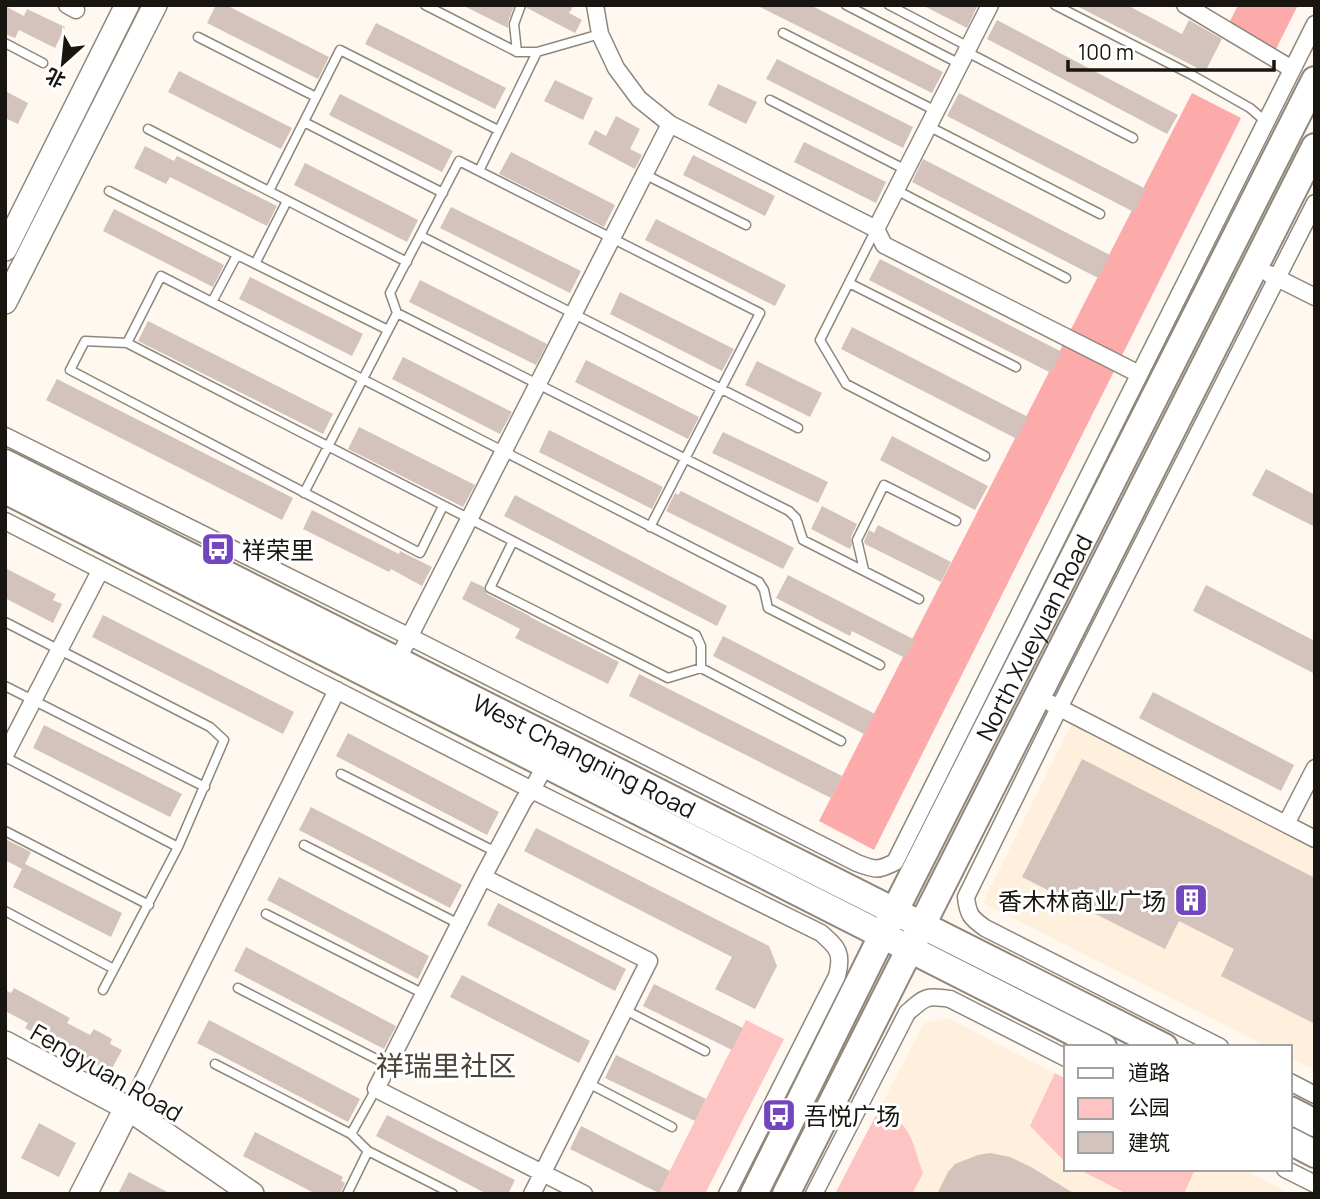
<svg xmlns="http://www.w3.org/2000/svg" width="1320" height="1199" font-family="Manrope,'Noto Sans SC',sans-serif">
<rect width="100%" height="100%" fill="#fef8f0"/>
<path fill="#fef0dc" d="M1073,721L1315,843V1070L1290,1058V1047H1268L983,903Z
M948,1018L1066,1079V1169H1243L1290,1194H835L924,1023Z"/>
<path fill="#fec4c3" d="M746,1020L784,1039L705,1194H658Z
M1055,1073L1066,1079V1163L1030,1126Z
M881,1114C911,1118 914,1149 923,1173L912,1194H835L875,1117Z
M1078,1169H1195L1184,1194H1127Z"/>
<path fill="#fdabaa" d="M1238,5H1298L1275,51L1227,27Z
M1192,93L1241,118L874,850L819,821Z"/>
<path fill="#d3c3bc" d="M216,5H226L329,57L318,79L207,23Z
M462,5H512L514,6L508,22V28Z
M527,5H574L569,13L582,20L575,33L527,8Z
M756,5H810L943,72L932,93Z
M922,5H978L967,28Z
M1075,5H1127L1182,34L1189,20L1222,39L1205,72Z
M5,6L24,16L27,9L65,27L55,48L19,30L15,38L5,34Z
M997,20L1178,115L1167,134L987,39Z
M376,23L506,88L495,109L365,44Z
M777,59L913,127L903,148L766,79Z
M179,71L292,128L281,149L168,92Z
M555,80L593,98L583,120L544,101Z
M718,84L757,102L746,124L708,105Z
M5,91L28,103L18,124L5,118Z
M959,93L1146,189L1134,212L947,116Z
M340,94L453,151L442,172L329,115Z
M616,116L640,129L630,149L642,155L635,169L588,144L595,130L606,136Z
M804,142L886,182L876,203L794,162Z
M145,146L174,161L177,156L277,206L267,226L170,177L166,184L134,168Z
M511,152L615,205L604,227L499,174Z
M693,155L775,196L765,216L683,175Z
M923,159L1110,255L1098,278L912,182Z
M305,163L418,220L407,242L294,185Z
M451,207L581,271L570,293L440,228Z
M114,209L224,265L213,287L103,231Z
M656,219L786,285L775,306L645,240Z
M880,259L1062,352L1051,373L869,280Z
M250,277L363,334L352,356L239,299Z
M420,280L547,344L536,365L409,302Z
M620,292L734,349L722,371L610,314Z
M148,321L333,414L323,434L138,341Z
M852,327L1028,417L1017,439L841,349Z
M403,357L512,412L500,434L392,379Z
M586,360L699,417L688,439L575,382Z
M757,361L822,393L810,417L745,385Z
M57,379L293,498L282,520L46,400Z
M359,427L475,485L463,507L348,449Z
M549,430L663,487L652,509L539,452Z
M723,432L828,482L818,503L712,453Z
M892,436L988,486L975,510L880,460Z
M1266,469L1315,495V527L1252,495Z
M681,491L794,548L783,569L666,511L675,493L678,495Z
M515,495L727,606L717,626L504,516Z
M822,506L857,524L851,537L852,545L850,549L811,529Z
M312,510L399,554L400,551L432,567L422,586L391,569L389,572L303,529Z
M878,525L951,562L941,582L865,544L864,541L869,530L874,533Z
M5,568L56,594L53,600L62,604L53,623L5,598Z
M788,575L915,640L905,658L852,631L850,636L776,598Z
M471,581L484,587L487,594L530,616V617L619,662L608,684L515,638L520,629L462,599Z
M1206,585L1315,641V674L1193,611Z
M103,615L294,712L283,734L92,637Z
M723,636L875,714L864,734L713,656Z
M639,674L842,776L831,798L629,696Z
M1153,692L1294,765L1281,791L1139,718Z
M44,725L182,794L170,817L33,748Z
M348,733L499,812L487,835L336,756Z
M1082,759L1315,878V1024L1221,976L1234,949L1179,921L1165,949L1022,877Z
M311,807L462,885L450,908L299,830Z
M536,828L769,946L777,966L755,1009L715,989L732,957L524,851Z
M5,839L31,852L25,864L122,913L111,937L13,887L22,869L5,860Z
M279,877L429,956L418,979L267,900Z
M498,903L626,969L615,991L487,925Z
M246,947L396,1026L384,1049L234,971Z
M462,975L590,1041L579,1063L450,997Z
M654,984L743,1028L732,1050L643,1006Z
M14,988L70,1018L67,1023L90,1035L94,1029L112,1039L110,1044L122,1050L110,1072L25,1028L28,1023L5,1011V990L11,993Z
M209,1020L360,1099L348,1122L197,1043Z
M616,1055L706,1099L695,1121L605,1078Z
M387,1115L515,1180L508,1194H487L376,1136Z
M39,1123L76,1143L59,1177L21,1158Z
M581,1126L670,1171L659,1193L570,1149Z
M255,1132L343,1177L341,1181L345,1183L340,1194H316L243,1156Z
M990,1153L1010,1157L1031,1167L1075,1194H937L948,1172L955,1164L978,1155Z
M129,1172L171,1194H118Z"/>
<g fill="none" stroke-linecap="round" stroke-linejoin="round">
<g stroke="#90877b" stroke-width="11">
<path id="lane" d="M425,5L517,52H537
M846,5L960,64
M889,5L969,47
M1055,5L1190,74L1250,108L1265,121
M783,33L936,111
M198,37L316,97
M5,43L43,63
M517,52L514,24L521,5
M967,52L1133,138
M770,100L906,170
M304,122L443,193
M928,126L1100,214
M148,129L407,262
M479,171L537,52L600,34
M644,174L746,225
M896,190L1066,278
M109,191L388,330
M269,191L340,50L498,130
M876,229L820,340L846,384L985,456
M421,236L798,428
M255,264L287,201
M849,283L1016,367
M212,302L237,255
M397,313L789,511L796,518L803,540L919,599
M127,343L85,341L70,370L420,553L443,506
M304,493L397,313L390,293L459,161L760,313L650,527
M513,541L490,588L668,678L701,668
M864,570L857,540L884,485L956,521
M5,622L210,727L224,740L178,847L103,990
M5,686L205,787
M841,741L701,668V646L696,635L127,343L161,276L759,582L764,590L768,608L880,665
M5,757L178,847
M341,774L496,852
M5,831L149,905
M304,845L459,924
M5,911L114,969
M266,914L424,994
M238,988L388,1065
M625,1010L705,1051
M215,1064L351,1134L368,1151L347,1194
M588,1083L672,1127
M351,1134L376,1089
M368,1151L453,1194"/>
</g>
<g stroke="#90877b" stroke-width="19">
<path id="street" d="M67,5L76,10
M595,5L600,34L616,68L639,99L670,124L876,229L990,5
M1185,5L1292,69
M876,229L884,245L1139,374
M1269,274L1315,297
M5,436L410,637L857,863C875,870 878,871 895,862L1315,24
M5,521L532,790L821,933C838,948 843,953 837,976L727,1194
M397,661L670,124
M1052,704L1315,839
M5,755L100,571
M546,764L532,790L524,800L483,877L376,1089L584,1194
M1286,824L1315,768
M483,877L649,961L532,1194
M1220,1047L985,928C971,918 968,915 966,897L1059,708L1315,203
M1290,1082L1315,1095
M129,1109L337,690
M1285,1169L1315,1184
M78,1194L118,1116L129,1109L126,1121L89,1194
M814,1194L907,1013C925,997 926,995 950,999L1066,1058"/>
</g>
<g stroke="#90877b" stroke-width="26">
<path id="secondary" d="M5,249L127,5
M5,302L155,5
M5,1043L129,1109L252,1194"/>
</g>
<g stroke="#90877b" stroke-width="30">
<g id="primary">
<path id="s1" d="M5,463L1164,1047"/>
<path d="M5,490L1103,1047"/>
<path d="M1290,1110L1315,1123"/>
<path d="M1290,1141L1315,1154"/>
<path id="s2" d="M754,1194L882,936L1315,80"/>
<path d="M786,1194L1315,147"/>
</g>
</g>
<use href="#lane" stroke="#fff" stroke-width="8"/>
<use href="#street" stroke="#fff" stroke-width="16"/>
<use href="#secondary" stroke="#fff" stroke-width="23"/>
<use href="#primary" stroke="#fff" stroke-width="26"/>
</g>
<defs>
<g id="bus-square" transform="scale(1.75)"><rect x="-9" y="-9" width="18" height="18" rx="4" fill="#7446be" stroke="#fff"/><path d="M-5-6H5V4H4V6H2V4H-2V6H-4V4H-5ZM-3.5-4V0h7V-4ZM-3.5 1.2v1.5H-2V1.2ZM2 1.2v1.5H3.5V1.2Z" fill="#fff"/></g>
<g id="building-square" transform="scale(1.75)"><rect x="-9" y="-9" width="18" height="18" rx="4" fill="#7446be" stroke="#fff"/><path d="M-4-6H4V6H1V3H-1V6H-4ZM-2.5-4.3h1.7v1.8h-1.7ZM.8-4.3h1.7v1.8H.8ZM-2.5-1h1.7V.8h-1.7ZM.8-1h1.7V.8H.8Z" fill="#fff"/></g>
</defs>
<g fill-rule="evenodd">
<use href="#bus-square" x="218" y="549"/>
<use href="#building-square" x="1191" y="900"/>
<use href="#bus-square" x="779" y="1115"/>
</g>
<g text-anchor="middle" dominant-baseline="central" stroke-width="6" stroke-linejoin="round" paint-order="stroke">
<g font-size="24" fill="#191611" stroke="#fff" text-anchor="start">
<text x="242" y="549">祥荣里</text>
<text x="1166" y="900" text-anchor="end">香木林商业广场</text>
<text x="804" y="1115">吾悦广场</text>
</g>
<g font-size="24" fill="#191611" stroke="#fff">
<text stroke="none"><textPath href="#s2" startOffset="623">North Xueyuan Road</textPath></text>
<text stroke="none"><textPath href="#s1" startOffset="649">West Changning Road</textPath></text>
<text transform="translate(107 1072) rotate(30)">Fengyuan Road</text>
</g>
<g font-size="28" fill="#4c4439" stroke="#fff">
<text x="446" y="1065">祥瑞里社区</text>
</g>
</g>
<rect width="1320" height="1199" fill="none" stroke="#191611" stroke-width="14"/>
<rect x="1064" y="1045" width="228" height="126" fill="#ffffff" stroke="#a3a2a0" stroke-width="2"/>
<rect x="1078" y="1068" width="35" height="10" fill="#ffffff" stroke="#a3a2a0" stroke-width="2"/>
<text x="1128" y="1080" font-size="21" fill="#191611">道路</text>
<rect x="1078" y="1098" width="35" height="21" fill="#fec4c3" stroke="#a3a2a0" stroke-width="2"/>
<text x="1128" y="1115" font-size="21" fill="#191611">公园</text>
<rect x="1078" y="1132" width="35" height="21" fill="#d3c3bc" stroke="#a3a2a0" stroke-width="2"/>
<text x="1128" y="1150" font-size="21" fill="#191611">建筑</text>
<g transform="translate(63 63) rotate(207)" stroke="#ffffff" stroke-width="5" paint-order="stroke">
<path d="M0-5L12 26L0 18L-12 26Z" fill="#191611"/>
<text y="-10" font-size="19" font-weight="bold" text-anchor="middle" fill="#191611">北</text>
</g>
<path d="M1068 60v10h206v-10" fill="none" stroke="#191611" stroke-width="3.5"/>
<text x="1078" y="60" font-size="21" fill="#191611" stroke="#ffffff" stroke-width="5" paint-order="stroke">100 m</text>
</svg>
